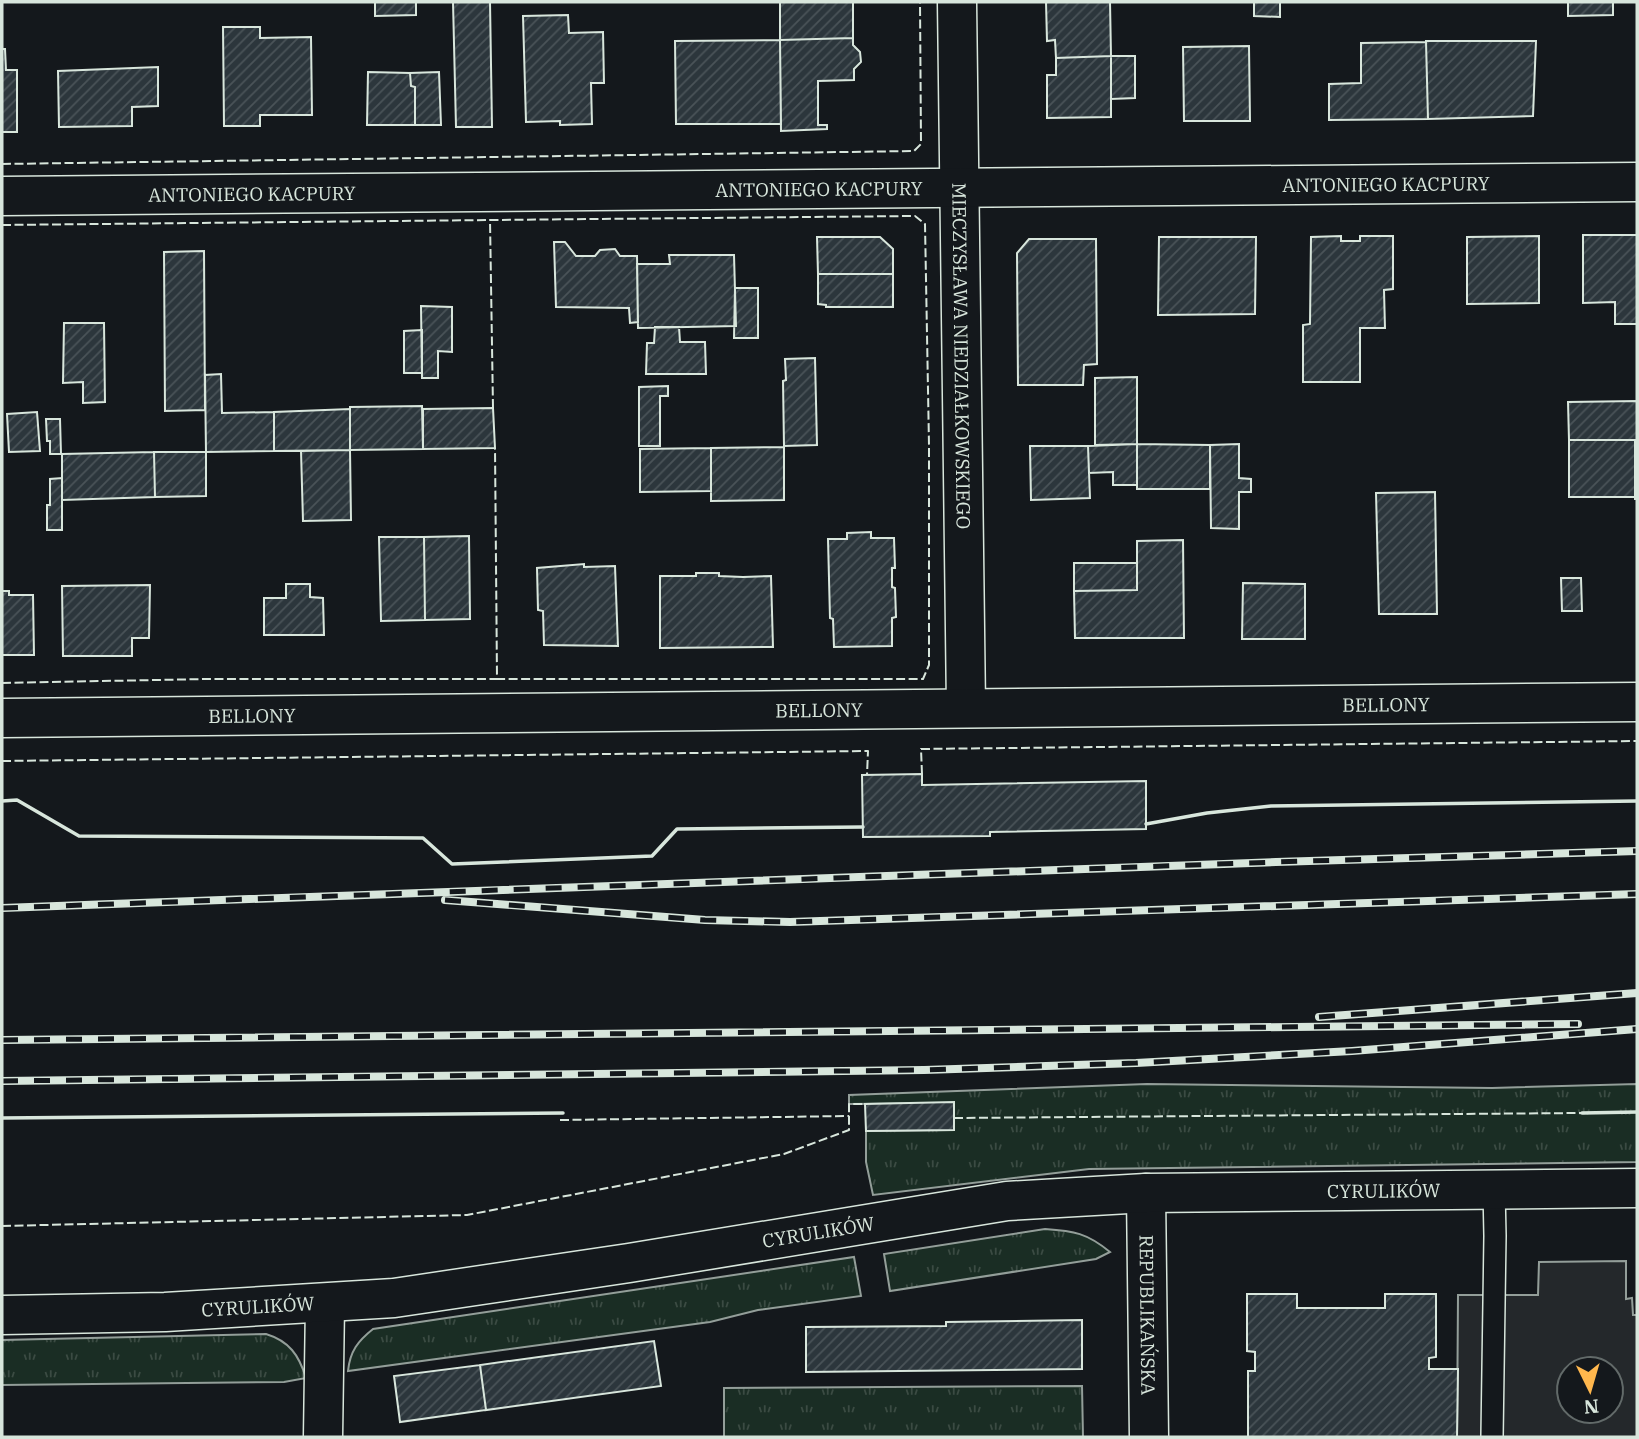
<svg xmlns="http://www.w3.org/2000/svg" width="1639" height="1439" font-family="'IBM Plex Serif',serif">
<defs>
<pattern id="grass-tufts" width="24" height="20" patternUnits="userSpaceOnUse" patternTransform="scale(1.75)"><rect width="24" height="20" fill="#1a2d24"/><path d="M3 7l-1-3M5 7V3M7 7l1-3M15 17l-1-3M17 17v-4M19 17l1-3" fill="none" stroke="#3b4b43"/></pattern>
<pattern id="building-hatch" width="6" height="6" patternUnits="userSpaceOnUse" patternTransform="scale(1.75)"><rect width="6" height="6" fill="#2c363c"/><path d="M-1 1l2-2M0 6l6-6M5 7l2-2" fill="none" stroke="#4a5358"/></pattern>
</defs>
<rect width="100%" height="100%" fill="#14181c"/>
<path fill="url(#grass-tufts)" stroke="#939e99" stroke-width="2" d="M1147,1084L1492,1088L1637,1084V1162L1089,1169L873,1195L866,1162V1131L954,1130V1103L849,1104V1095Z
M1045,1229C1074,1231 1087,1233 1110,1252L1096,1259L890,1291L884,1254Z
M854,1257L861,1296L758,1310L710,1322L348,1371C350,1351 358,1341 373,1329Z
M266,1334C289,1341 299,1355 306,1378L284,1382L2,1385V1340Z
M1082,1386L1083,1437H724V1388Z"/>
<path fill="#24282b" stroke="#939e99" stroke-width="2" fill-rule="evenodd" d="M1626,1261V1299L1632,1298L1633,1315H1637V1437H1457L1458,1295H1538L1539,1262ZM1569,1369H1611V1411H1569Z"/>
<path fill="url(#building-hatch)" stroke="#d8e6dc" stroke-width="2" d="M375,2H416V15L375,16Z
M453,2H490L492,127H456Z
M780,2H853V38L780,40Z
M1046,2H1110L1111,56L1056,58L1055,40L1047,41Z
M1254,2H1280V17L1254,16Z
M1568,2H1613V15L1568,16Z
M568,15L569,33L603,32L604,83H591L592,124L560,125V121L526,122L523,16Z
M223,27H260V38L311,37L312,115H260V126H224Z
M853,38V45L860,52L861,62L854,69V80L818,81V125H827V129L781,131L780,40Z
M780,40L781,124H676L675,41Z
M1426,41H1536L1533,116L1428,119Z
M1426,42L1428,119L1329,120V84L1361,83V43Z
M1249,46L1250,121H1184L1183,47Z
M2,49H5L6,70H17V132H2Z
M1111,56V117L1047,118V75H1056V58Z
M1111,56H1135V98L1111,99Z
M158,67V106L132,107V126L59,127L58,71Z
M368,72L410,73L411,86L415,87V125H367Z
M439,72L441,125H415V87L411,86L410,73Z
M1583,235H1637V324H1615V302L1583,303Z
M1341,236V241H1360V236H1393V289L1384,290L1385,328H1360V382H1303V325L1310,324L1311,237Z
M1539,236V303L1467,304V237Z
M817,237H880L893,249V274H818Z
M1159,237H1256L1255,314L1158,315Z
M1029,239H1096L1097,364L1084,365L1083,385H1018L1017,253Z
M554,242H565L576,256H595L600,250L615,249L620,256H637L638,322L630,323L629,308L556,307Z
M204,251L205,410L165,411L164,252Z
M669,255H734L736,326L638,328L637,264H670Z
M818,274H893V307H826V305L818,304Z
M735,288H758V338H734Z
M421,306L452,307V352L438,351V378H422Z
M64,323H104L105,402L83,403V382L63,383Z
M655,327H679L680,342H705L706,374H646L647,343H654Z
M422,330V373H404V331Z
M815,358L817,445L784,446L783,381L786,380L785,359Z
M221,374L222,413L274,412V451L206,452L205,375Z
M1137,377V444L1095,445V378Z
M668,386V396H660V446H639V387Z
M1637,401V440H1569L1568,402Z
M422,406L423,449L350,450V407Z
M493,408L495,448L423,449V409Z
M350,409V450L274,451V412Z
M37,412L40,451L9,452L7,414Z
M46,419H60L61,454H50V441H47Z
M1569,440H1635V497H1569Z
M1635,440H1637V499H1635Z
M1137,444L1210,445V489H1137Z
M1137,444V485H1113V472L1089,473L1088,446Z
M1239,444V478L1251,479V492H1239V529L1211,528L1210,445Z
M1030,446H1088L1090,498L1031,500Z
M784,447V500L711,501V448Z
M711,448V491L640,492V449Z
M350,450L351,520L303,521L301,451Z
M154,452H206V496L155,497Z
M154,452L155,497L62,500V454Z
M62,478V530H47V505H50V479Z
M1435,492L1437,614H1379L1376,493Z
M871,532V538H894L895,568H892V587L895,588L896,617L892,618V646L834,647L833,619L830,618L828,539H847V533Z
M469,536L470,619L425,620L424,537Z
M379,537H424L425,620L381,621Z
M1183,540L1184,638H1075L1074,591L1137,590V541Z
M1074,563H1137V590L1074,591Z
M584,564V567L615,566L618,646L544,645L543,611L538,610L537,568Z
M696,573H719V576L743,577L771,576L773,647L660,648V576H696Z
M1561,578H1581L1582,611H1562Z
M1243,583L1305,584V639H1242Z
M286,584H310V597L323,598L324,635H264V598H286Z
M150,585L149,638H132V656H63L62,586Z
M2,591H9V595H33L34,655H2Z
M922,774V785L1146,781V829L990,832V836L863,837L862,775Z
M954,1102V1130L866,1131L865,1104Z
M1247,1294H1297V1308H1385V1294H1436V1357L1429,1358V1369H1458L1457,1437H1248V1371H1255V1352L1247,1351Z
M1082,1320V1369L806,1372V1327L946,1326V1322Z
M654,1341L661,1386L486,1410L480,1365Z
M480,1365L486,1410L400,1422L394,1376Z"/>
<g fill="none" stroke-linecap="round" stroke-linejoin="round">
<g stroke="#d8e6dc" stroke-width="24">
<path id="lane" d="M1492,1437L1495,1236L1494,1189"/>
</g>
<g stroke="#d8e6dc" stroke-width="41">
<g id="street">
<path id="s1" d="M957,2L966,708"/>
<path id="s2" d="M2,196L1637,182"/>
<path id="s3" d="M2,718L1637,702"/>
<path id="s4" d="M1146,1193L1149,1437"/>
<path d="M323,1437L325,1304"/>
</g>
</g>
<g stroke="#d8e6dc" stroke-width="41">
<g id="secondary">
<path id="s5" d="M2,1315L165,1312L394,1298L629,1263L1007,1201L1146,1193L1637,1188"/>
</g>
</g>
<use href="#lane" stroke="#14181c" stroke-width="21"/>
<use href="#street" stroke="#14181c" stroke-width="38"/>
<use href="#secondary" stroke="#14181c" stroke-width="38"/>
<g stroke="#d8e6dc" stroke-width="8">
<path id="rail" d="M445,900L705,920L790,922L1637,894
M2,908L1276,862L1637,851
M1319,1017L1637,993
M2,1040L1578,1024
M2,1081L924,1070L1136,1063L1352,1051L1637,1029"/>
</g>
<use href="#rail" stroke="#14181c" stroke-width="5" stroke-dasharray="16" stroke-linecap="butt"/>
<path stroke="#d8e6dc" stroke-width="2" stroke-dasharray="9 3.5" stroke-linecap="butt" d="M2,164L914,151L921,144L920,2
M2,225L490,220
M493,408L490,220L915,216L925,224L929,445V665L923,679H497L495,448
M2,683L207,679H497
M2,761L868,751L867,775
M922,774L921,749L1637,741
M954,1118L1582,1113
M560,1120L849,1116
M2,1226L467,1215L784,1154L849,1130V1104H865"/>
<path stroke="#d8e6dc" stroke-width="3.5" d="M2,801L17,800L79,836L423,838L452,864L652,856L677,829L863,827
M1146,824L1207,813L1271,806L1637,801
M1582,1113L1637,1112
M2,1118L563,1113"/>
</g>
<g text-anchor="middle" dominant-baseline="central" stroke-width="5" stroke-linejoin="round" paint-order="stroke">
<g font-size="19" fill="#d8e6dc" stroke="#14181c">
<text stroke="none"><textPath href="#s2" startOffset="1384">ANTONIEGO KACPURY</textPath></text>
<text stroke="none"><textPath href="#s2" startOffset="817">ANTONIEGO KACPURY</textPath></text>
<text stroke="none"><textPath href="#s2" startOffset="250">ANTONIEGO KACPURY</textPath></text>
<text stroke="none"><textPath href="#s1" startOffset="354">MIECZYSŁAWA NIEDZIAŁKOWSKIEGO</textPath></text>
<text stroke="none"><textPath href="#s3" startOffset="1384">BELLONY</textPath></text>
<text stroke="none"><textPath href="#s3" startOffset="817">BELLONY</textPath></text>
<text stroke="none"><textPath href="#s3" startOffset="250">BELLONY</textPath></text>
<text stroke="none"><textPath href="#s5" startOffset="1390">CYRULIKÓW</textPath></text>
<text stroke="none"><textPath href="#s5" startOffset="822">CYRULIKÓW</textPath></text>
<text stroke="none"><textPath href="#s5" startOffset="256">CYRULIKÓW</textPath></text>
<text stroke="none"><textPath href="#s4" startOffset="122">REPUBLIKAŃSKA</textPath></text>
</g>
</g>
<rect width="1639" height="1439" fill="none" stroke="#d8e6dc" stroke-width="7"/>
<g transform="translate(1590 1390) rotate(175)"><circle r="33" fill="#14181c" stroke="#626a69" stroke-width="2"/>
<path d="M0-5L12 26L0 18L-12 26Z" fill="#ffb74d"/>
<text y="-10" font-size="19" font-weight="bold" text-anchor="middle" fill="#d8e6dc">N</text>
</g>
</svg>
